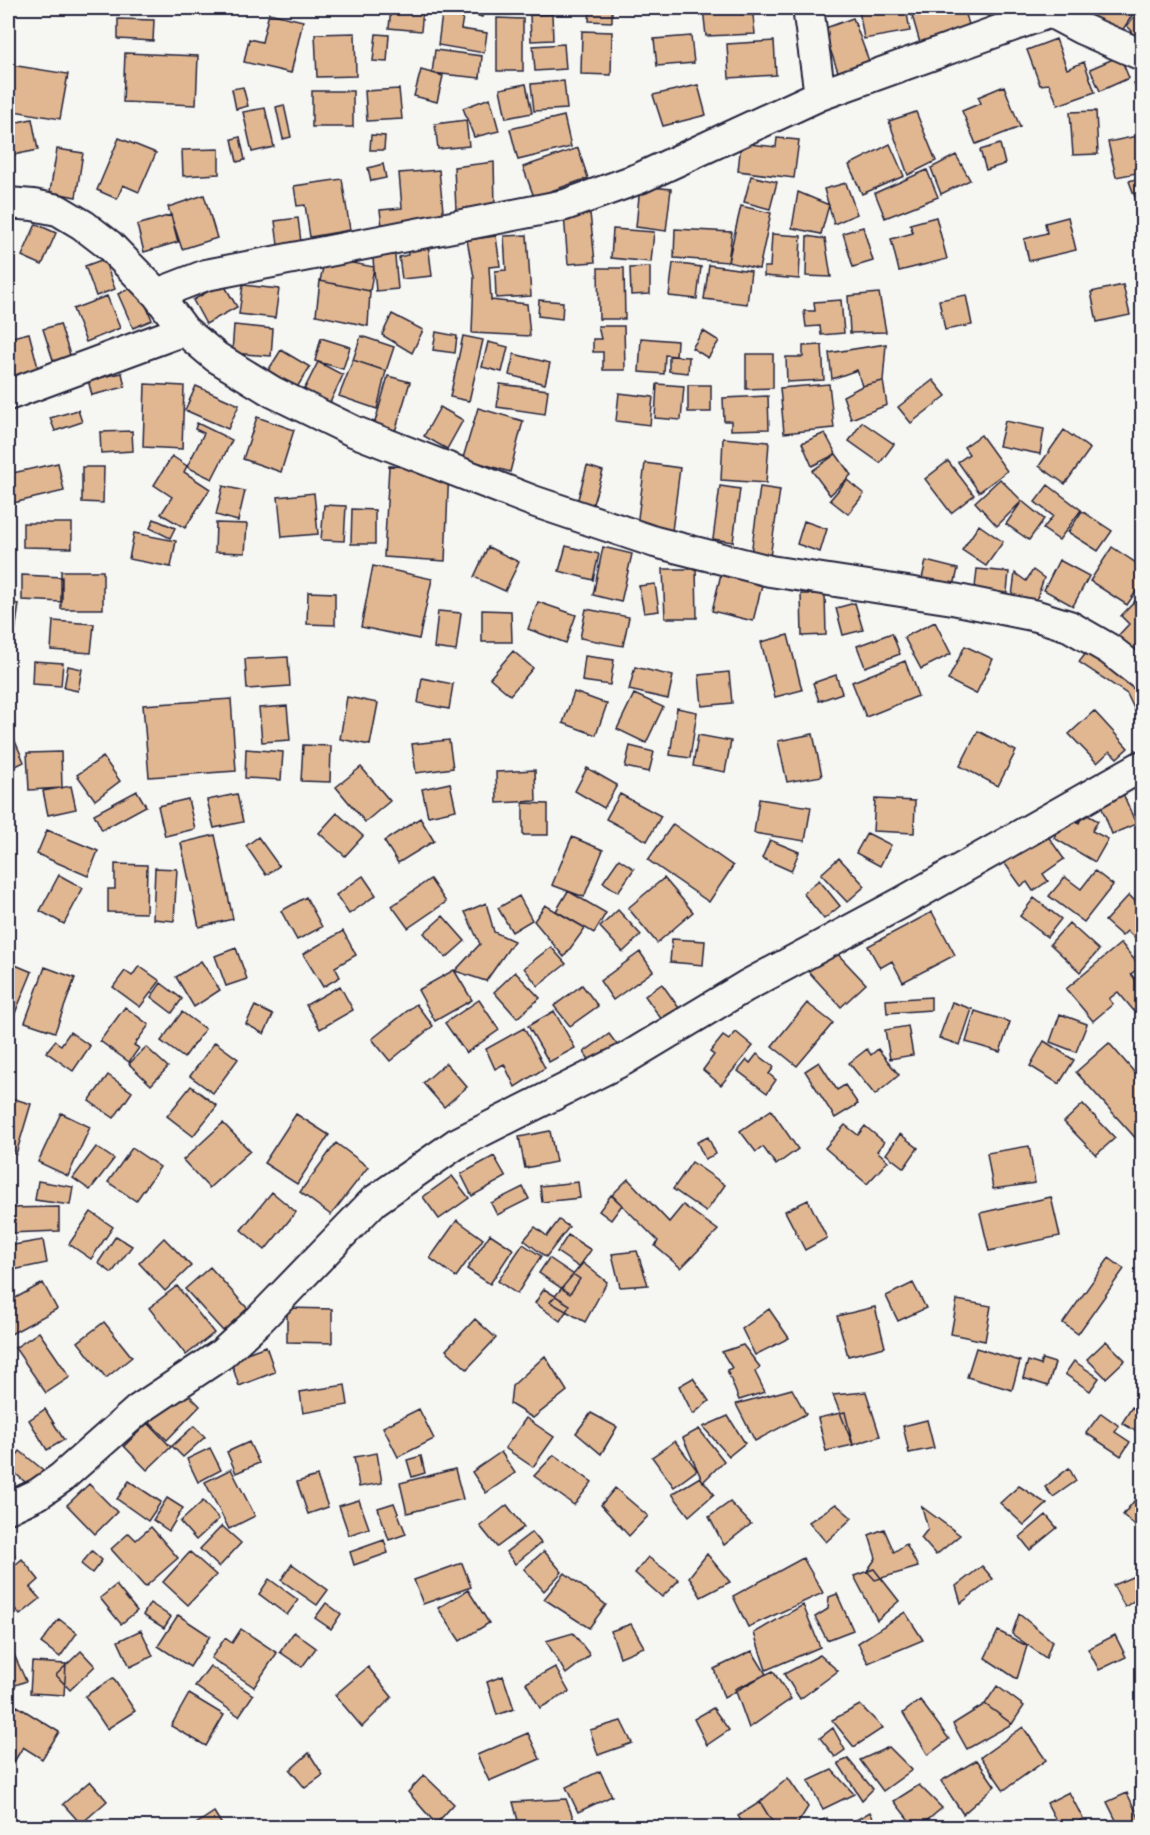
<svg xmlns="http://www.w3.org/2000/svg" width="1150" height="1835" font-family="Mali,sans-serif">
<rect width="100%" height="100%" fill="#f6f6f2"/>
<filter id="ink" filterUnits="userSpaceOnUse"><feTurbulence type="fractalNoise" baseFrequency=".0167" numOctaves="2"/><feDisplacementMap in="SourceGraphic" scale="12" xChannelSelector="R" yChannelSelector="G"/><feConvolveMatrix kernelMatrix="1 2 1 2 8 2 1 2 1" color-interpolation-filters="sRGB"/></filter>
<g filter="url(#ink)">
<path fill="#e1b791" stroke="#22223b" stroke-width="1.5" d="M391,8L423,10L421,31L389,28Z
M461,8H485L482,17L460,10Z
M590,8H612V22L589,21Z
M643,8H660V11L643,12Z
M703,8H740L741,14L753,15L755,34L706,36Z
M873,8H906L910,31L864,39L859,10Z
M910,8H964L970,28L920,43Z
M985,8H1034L990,21Z
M1096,8H1137L1120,34L1102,29L1087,14Z
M1141,8H1142V44L1125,38L1132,31L1127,26Z
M269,13L303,21L291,73L244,62L249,39L262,42Z
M442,14L463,17L461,29L487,33L484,53L438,45Z
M552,14L553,40L531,41L530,15Z
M497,18L523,19V71H497Z
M853,18L872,69L841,80L823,29Z
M118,19L154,20L153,41L118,39Z
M582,31L612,32L611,75L581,74Z
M355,33L356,76L317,77L315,34Z
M376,34L389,35L387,62L373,61Z
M691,36L694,63L657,66L654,39Z
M1056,39L1067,69L1084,62L1095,92L1058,105L1049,84L1040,85L1027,50Z
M774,41L776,75L729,78L727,44Z
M564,44L566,69L535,71L533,46Z
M435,50L482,56L480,78L432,73Z
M125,53L198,56L196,105L123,102Z
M1120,56L1129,78L1100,91L1090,69Z
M11,65L68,74L60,119L8,110Z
M421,70L443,76L437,102L414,96Z
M1142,79V99L1134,83Z
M564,81L567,109L534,111L531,84Z
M526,84L532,113L506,118L500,89Z
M698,85L706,115L663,126L653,95Z
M1004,86L1020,127L976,144L962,111L981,103L978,97Z
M243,87L248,106L236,109L232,89Z
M399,89L402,119L367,121L365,91Z
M312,91H353V127H312Z
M490,98L499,131L474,137L463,108Z
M284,105L291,137L283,139L276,107Z
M265,108L274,147L252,152L243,112Z
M1096,111L1098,154L1073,155L1070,112Z
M916,112L936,161L908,175L889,121Z
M564,116L571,147L518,160L510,129Z
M32,119L38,150L8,156V124Z
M466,120L469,146L438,149L435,124Z
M371,135L385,136L384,150H370Z
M1142,135V172L1116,177L1108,142Z
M240,137L245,160L237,162L232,139Z
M119,138L156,153L139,192L123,185L117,199L97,190Z
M777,138L799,140L794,178L738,171L741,143L776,147Z
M890,144L904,176L862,194L849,165Z
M1000,144L1005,164L986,170L980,150Z
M578,148L588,178L534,197L523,167Z
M57,149L83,153L76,197L50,192Z
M219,149V174L183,176L182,150Z
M956,155L970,180L941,194L931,168Z
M494,162L495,206L456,210L454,167Z
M383,164L386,178L371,181L368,168Z
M439,170L444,221L382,226L380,210L402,208L399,173Z
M927,170L938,197L885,218L875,193Z
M751,176L777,182L770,209L744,202Z
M1142,177V207L1139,208L1129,181Z
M342,179L350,230L310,237L305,205L297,206L294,186Z
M846,183L857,214L834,224L824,189Z
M640,186L671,189L666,231L636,227Z
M798,192L829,205L821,234L792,228Z
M204,195L217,238L182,249L168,207Z
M741,206L771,213L759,269L728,262Z
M590,213L595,262L568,264L564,215Z
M171,215L178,242L144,252L137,225Z
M936,217L947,259L899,271L891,239L913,233L910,224Z
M1068,217L1076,250L1029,261L1024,239L1047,233L1045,223Z
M298,218L301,242L278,245L275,221Z
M36,224L56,233L42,265L22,256Z
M863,227L873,261L853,267L843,233Z
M613,229L654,232L651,262L611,258Z
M675,229L732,232L728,262L674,258Z
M772,234L801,236L799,279L764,276V267H770Z
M527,235L531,296L496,298L495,271L506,270L504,236Z
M496,236L500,266L489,267L491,300L527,304L530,336L472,333L474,277L467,240Z
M807,236L825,239L831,277L806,276Z
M428,243L432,276L402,279L399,257L408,255L407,245Z
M394,246L398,289L376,291L372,248Z
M325,258L374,267L370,291L320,281Z
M104,259L115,289L96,296L85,266Z
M673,263L701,267L697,299L669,296Z
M709,265L751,271L747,304L704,299Z
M650,267V294L631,295L630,268Z
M598,268H624L625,319H599Z
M320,281L370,291L368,326L316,315Z
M223,283L237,307L206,324L193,300Z
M138,285L152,320L133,328L118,294Z
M243,285L279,289L275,318L239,314Z
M1123,285L1130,315L1097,322L1091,292Z
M879,293L886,332L850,333L848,296Z
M966,295L972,325L945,330L939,300Z
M107,296L120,328L86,342L73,309Z
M539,300L563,302L562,319L538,316Z
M841,300L844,333L821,335L820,326L806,327L804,311H815L814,302Z
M392,314L423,330L412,353L382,335Z
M60,324L71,358L54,363L43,329Z
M234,325L273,329L271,356L232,353Z
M598,326H624L625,370H603V352H593V339H601Z
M703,331L719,341L708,358L692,348Z
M436,332L457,336L455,353L433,350Z
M29,333L40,375L13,382L8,358V338Z
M361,336L394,347L386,371L353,360Z
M463,336L483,340L469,401L450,397Z
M321,338L350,347L343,369L315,361Z
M641,338L677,341L676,356L665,355L664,374L639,372Z
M488,342L508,347L502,372L482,367Z
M886,344L883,381L862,386L857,370L832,379L829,353Z
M822,345L824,380L787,382L786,357H803V346Z
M281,350L310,367L292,395L264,377Z
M514,354L550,363L545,384L509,375Z
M746,354H773V388L746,389Z
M669,356L689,357L688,373L669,371Z
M353,360L386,371L377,409L339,396Z
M318,362L343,375L326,411L300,398Z
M122,373L125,387L92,395L88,380Z
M388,376L410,382L394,435L373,429Z
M933,380L946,396L911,423L898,407Z
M883,381L887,405L851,419L843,396L862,386Z
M145,384L184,386L182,449L143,447Z
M500,384L548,390L545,414L497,407Z
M657,384L684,386L681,420L655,418Z
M829,384L834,428L784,433L780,388Z
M688,385H711V412H688Z
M196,386L239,405L228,429L185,410Z
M619,393L653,397L650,425L616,421Z
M768,396L769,429L731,430V421H724L723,398Z
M440,407L463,420L447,449L424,436Z
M478,408L523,421L510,472L463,458Z
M78,410L82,422L55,431L50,418Z
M257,417L294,430L281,472L243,459Z
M1005,421L1044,429L1040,454L999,446Z
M862,422L894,444L880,463L849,441Z
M197,423L232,440L212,479L187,467L204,433L195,429Z
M1064,430L1090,449L1065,484L1039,466Z
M132,431L133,451L101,453L100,432Z
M825,433L836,454L812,466L802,443Z
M981,435L1007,471L979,492L958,462L969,454L964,447Z
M723,438L769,442L766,483L721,480Z
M836,454L851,475L830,495L812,471Z
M172,456L187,466L184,472L210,489L185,528L161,514L172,497L154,485Z
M948,461L974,495L951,513L925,479Z
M58,463L64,491L13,503L8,474Z
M645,463L680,468L672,531L637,526Z
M389,466L449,469L445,561L384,557Z
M587,466L603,471L591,510L576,506Z
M82,467H104L103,503L82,502Z
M1000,479L1022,501L997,526L975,502Z
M847,480L864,494L848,514L830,500Z
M1048,485L1081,510L1059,540L1043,529L1053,516L1035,502Z
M223,486L245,491L238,521L216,515Z
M720,486L740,489L733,542L713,539Z
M760,487L780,490L770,557L751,554Z
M314,493L318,534L282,537L278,497Z
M1022,501L1044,519L1029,540L1006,524Z
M324,505L346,506L344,541L321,540Z
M352,509L375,510V544H351Z
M1082,511L1112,531L1098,551L1068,532Z
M154,519L175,528L170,538L150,528Z
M804,521L827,529L820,552L797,544Z
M23,523H72V548L23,547Z
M216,523L247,524L245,553L215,552Z
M979,525L1003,542L986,566L962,550Z
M134,533L176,541L171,567L129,559Z
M1142,535V563H1141L1138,536Z
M566,546L599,554L593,580L559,571Z
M488,547L519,562L505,591L474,577Z
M603,547L632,554L621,602L593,595Z
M1112,547L1142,567V593L1137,590L1127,605L1090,581Z
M1059,560L1089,576L1073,606L1044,590Z
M926,561L958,569L953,590L921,583Z
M373,566L432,579L419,639L361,627Z
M663,569H696L697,618H665Z
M977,569L1009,572L1006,601L974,597Z
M1033,570L1044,578L1033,609L1012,596L1015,573L1026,581Z
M61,571H103V609H61Z
M721,574L762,585L753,621L712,611Z
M22,575L62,577V602L22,600Z
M655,584L659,611L644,613L639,586Z
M308,592L335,593V625L307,624Z
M801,594H825L826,635L802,636Z
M1140,596L1142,598V643L1134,652L1117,637L1129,624L1121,616Z
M8,602L19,604L14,640H8Z
M538,602L576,615L566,643L528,629Z
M855,603L863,630L843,635L836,608Z
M586,609L629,617L623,646L580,638Z
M482,610L511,611L512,642H482Z
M438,611L461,613L456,651L434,648Z
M53,621L94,624L91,653L51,650Z
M935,622L951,654L921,669L904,637Z
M892,633L900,654L865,667L857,646Z
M788,635L802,690L775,697L761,642Z
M965,646L993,659L976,694L948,680Z
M513,651L533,668L510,695L490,678Z
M1088,651L1142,686V725L1127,694L1079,662Z
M585,656L614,660L610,685L582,681Z
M288,657L290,686L247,689L245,659Z
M33,661L63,663L61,686L32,684Z
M905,661L918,696L866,717L852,682Z
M68,666L82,669L78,691L64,688Z
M635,667L673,676L668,699L629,690Z
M729,672L732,703L702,706L699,675Z
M836,675L842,693L819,701L813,683Z
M422,678L453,684L449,709L418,703Z
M574,692L607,704L596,735L563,723Z
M634,694L663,707L646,743L617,729Z
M347,697L378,703L370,745L340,739Z
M231,699L236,771L149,777L143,705Z
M287,706L290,740L262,742L259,708Z
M677,708L697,712L690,758L670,755Z
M1094,711L1128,748L1117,758L1110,751L1097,763L1069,734Z
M8,725L24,762L8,770Z
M978,731L1016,751L998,786L960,766Z
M813,734L822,776L787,782L778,741Z
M698,735L731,741L725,772L693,766Z
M449,740L453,768L416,773L412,744Z
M303,745L331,746L330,782L301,781Z
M630,746L654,752L649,772L625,767Z
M246,749L283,752L281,780L245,778Z
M61,752L62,788L29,790L27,753Z
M103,757L120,781L95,800L77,775Z
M361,767L390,801L365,822L336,787Z
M587,768L617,785L604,808L575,791Z
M535,770L536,801L497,803L496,772Z
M450,783L456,810L428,816L422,789Z
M1119,784L1136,824L1112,834L1096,793Z
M71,786L76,809L48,815L43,791Z
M137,791L146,806L102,830L94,814Z
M237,794L243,822L214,828L207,800Z
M620,794L661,816L647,841L606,819Z
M188,799L195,829L165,836L158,806Z
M759,799L811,807L805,841L754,833Z
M875,799L915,801L914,833L873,831Z
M523,803L548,804V835H523Z
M337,813L363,836L345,856L319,833Z
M1084,813L1098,821L1092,831L1108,839L1095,862L1054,838L1066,816L1079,823Z
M420,818L434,841L398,863L384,841Z
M673,824L733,866L709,902L648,860Z
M47,830L98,851L88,876L37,854Z
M1045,832L1064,859L1043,874L1048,881L1033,891L1027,882L1021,886L1003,861Z
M867,833L891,845L880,866L856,853Z
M215,835L233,919L199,927L181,843Z
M258,837L279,866L266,875L246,846Z
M572,837L603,850L584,897L552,885Z
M770,840L799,852L791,871L762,858Z
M839,858L865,886L847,902L821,874Z
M619,859L634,869L618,892L603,882Z
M115,864L147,865L146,913L108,912V889H115Z
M155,868L177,869L174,921L153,919Z
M1095,871L1113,885L1084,922L1049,896L1065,877L1081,889Z
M59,875L83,888L64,924L40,911Z
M363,876L376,895L349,914L336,895Z
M664,878L693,912L657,943L628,908Z
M430,879L446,902L408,928L392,906Z
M819,880L840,906L824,919L803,893Z
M568,891L606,913L594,933L556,911Z
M1129,895L1142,908V931L1136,939L1127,931L1122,936L1105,921Z
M519,896L532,920L512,932L498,908Z
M306,897L322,927L297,940L281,911Z
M1034,898L1061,919L1047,937L1020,916Z
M486,903L494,932L514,941L486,981L455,971L480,944L465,912Z
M545,905L585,928L564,957L534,921Z
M618,910L641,935L623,952L600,927Z
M932,912L955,955L903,982L892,961L880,968L868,946Z
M443,916L465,941L446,958L424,933Z
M1069,923L1099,950L1080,972L1050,944Z
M343,931L356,955L335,967L340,977L323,987L303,954Z
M672,939L705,941L703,965L670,962Z
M1121,943L1140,967L1131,974L1142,988V1004L1134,1011L1118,992L1109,999L1113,1004L1093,1021L1066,989Z
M551,947L566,964L538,986L524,968Z
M236,948L247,979L226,986L215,956Z
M832,948L866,984L841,1007L808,971Z
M1142,948V963L1135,957Z
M640,952L653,971L613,1000L600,981Z
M201,961L220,990L194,1007L176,977Z
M8,962L32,972L13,1018L8,1016Z
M139,966L160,981L140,1007L113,987L125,971L132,976Z
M45,967L75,978L55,1032L25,1022Z
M454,970L472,1000L435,1021L418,990Z
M515,972L540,998L517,1018L494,992Z
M161,983L182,999L172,1013L151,997Z
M662,984L679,1008L662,1020L645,996Z
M582,985L598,1006L570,1026L554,1006Z
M340,986L353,1010L320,1029L306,1005Z
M931,997V1010L887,1013L886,1000Z
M479,1000L499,1030L466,1053L445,1023Z
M952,1002L972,1009L960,1045L939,1038Z
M807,1003L833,1023L797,1066L772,1046Z
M416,1004L433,1026L390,1061L372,1039Z
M255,1006L273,1015L264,1034L246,1024Z
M125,1007L149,1025L134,1045L139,1048L129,1062L100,1041Z
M554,1011L575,1048L549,1062L528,1026Z
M975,1011L1010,1022L1000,1052L966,1042Z
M182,1012L205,1029L184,1058L161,1041Z
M1060,1014L1087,1024L1076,1052L1050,1042Z
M908,1026L913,1055L890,1059L885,1030Z
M524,1028L545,1068L515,1087L504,1064L495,1069L486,1049Z
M70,1032L90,1046L73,1071L46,1052L55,1041L61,1045Z
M736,1032L753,1046L721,1085L703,1070L714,1055L710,1052L723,1036L729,1040Z
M609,1034L618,1046L592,1064L584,1052Z
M1044,1041L1074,1060L1059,1084L1030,1066Z
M215,1042L238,1059L213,1093L190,1076Z
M1109,1043L1142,1081V1140L1140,1143L1076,1072Z
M146,1047L168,1067L151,1085L129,1064Z
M867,1049L871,1055L878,1049L899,1075L875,1095L849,1063Z
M757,1054L774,1067L769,1074L776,1080L767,1093L738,1071L747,1060L750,1063Z
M819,1062L837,1090L845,1085L858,1104L835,1118L805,1071Z
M446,1063L467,1087L444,1107L423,1083Z
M108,1075L132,1092L114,1118L89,1101Z
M191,1086L217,1106L193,1136L167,1116Z
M8,1097L31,1104L16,1154L8,1152Z
M1083,1104L1115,1138L1096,1155L1064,1122Z
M771,1110L798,1149L776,1165L763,1147L756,1152L740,1131Z
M61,1113L90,1127L68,1176L38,1162Z
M296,1114L329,1135L297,1184L264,1163Z
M223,1123L250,1151L209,1188L183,1160Z
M845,1125L858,1135L865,1126L884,1142L877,1151L888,1161L867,1184L825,1148Z
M550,1131L556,1162L525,1168L519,1137Z
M900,1134L918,1148L904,1168L886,1154Z
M708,1137L716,1154L705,1159L697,1142Z
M336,1143L368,1167L331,1215L300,1192Z
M1029,1146L1035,1183L993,1189L987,1153Z
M96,1147L114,1159L90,1190L73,1178Z
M132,1148L160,1167L136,1201L108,1182Z
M494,1156L506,1177L472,1196L461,1174Z
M692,1162L725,1185L706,1212L673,1189Z
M452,1176L469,1198L439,1219L423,1197Z
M628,1179L669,1222L683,1205L718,1230L681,1268L655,1246L658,1241L612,1195Z
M38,1181L73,1187L70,1205L35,1200Z
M578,1182L580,1198L542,1202L540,1186Z
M523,1187L529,1199L497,1215L491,1203Z
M272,1192L296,1212L265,1250L241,1230Z
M611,1195L622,1205L611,1220L599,1211Z
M1051,1197L1060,1236L989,1251L980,1213Z
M808,1200L827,1238L805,1250L785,1211Z
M59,1207V1231L8,1233V1208Z
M91,1212L113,1227L91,1259L69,1244Z
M457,1220L483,1239L456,1277L430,1258Z
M559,1220L569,1227L546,1257L524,1240L535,1227L547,1236Z
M490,1234L513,1249L490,1284L467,1269Z
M568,1235L591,1250L579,1267L557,1252Z
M116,1236L132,1246L112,1273L98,1263Z
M164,1238L191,1266L165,1291L139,1263Z
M43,1240L47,1263L8,1271V1246Z
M523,1244L541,1256L517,1294L498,1281Z
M637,1251L648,1285L620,1287L612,1254Z
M549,1258L580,1279L570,1294L539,1273Z
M1109,1258L1124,1269L1078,1334L1063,1323Z
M583,1263L607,1282L585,1322L550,1302Z
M210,1267L248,1309L223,1331L185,1289Z
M43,1283L57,1309L11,1334L8,1328V1302Z
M913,1283L926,1308L898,1321L886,1296Z
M177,1286L214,1333L186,1355L149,1308Z
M544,1289L570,1305L560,1321L535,1303Z
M957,1300L991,1306L985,1341L951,1334Z
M875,1307L885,1347L848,1356L837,1316Z
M287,1308L332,1309V1343L287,1342Z
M769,1309L789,1338L755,1355L742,1329Z
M475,1319L496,1338L467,1369L446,1350Z
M104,1322L132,1357L106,1378L78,1342Z
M39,1332L70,1377L46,1393L15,1348Z
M1106,1341L1125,1360L1106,1378L1087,1359Z
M743,1345L760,1367L755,1372L765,1392L739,1400L727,1370L732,1368L722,1352Z
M266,1346L275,1372L239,1386L230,1359Z
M976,1348L1020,1361L1012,1390L967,1377Z
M545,1356L567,1391L533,1418L510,1404L512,1386Z
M1042,1359L1055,1363L1048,1386L1023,1378L1028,1361L1040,1365Z
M1074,1361L1099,1378L1090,1391L1065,1374Z
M693,1378L709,1401L693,1414L679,1386Z
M345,1385L348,1405L303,1413L300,1392Z
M183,1389L200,1406L167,1440L150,1423Z
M792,1389L806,1414L755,1441L736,1404Z
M866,1392L880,1436L853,1445L833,1395Z
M1132,1407L1142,1414V1435L1122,1423Z
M45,1409L64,1440L47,1450L29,1420Z
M419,1409L434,1439L398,1457L383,1427Z
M845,1412L853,1445L826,1451L818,1418Z
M591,1413L617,1427L601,1454L576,1433Z
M1101,1413L1119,1426L1115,1432L1130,1442L1121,1456L1086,1433Z
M728,1416L745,1443L729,1456L703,1427Z
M526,1418L554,1437L533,1467L505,1448Z
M927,1420L934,1448L909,1453L903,1426Z
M148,1423L171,1447L147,1470L124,1446Z
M194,1426L205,1437L183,1457L172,1446Z
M699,1429L724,1461L703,1482L683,1438Z
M675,1441L697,1470L674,1487L652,1457Z
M249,1442L259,1463L236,1473L227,1452Z
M210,1448L221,1470L198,1482L187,1459Z
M20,1451L47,1473L34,1490L8,1467Z
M501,1452L515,1473L486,1493L472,1472Z
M377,1453L382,1483L359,1487L354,1457Z
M554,1455L592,1482L574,1505L534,1476Z
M421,1456L425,1473L412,1477L407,1460Z
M1069,1468L1076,1481L1053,1497L1045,1487Z
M231,1469L255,1516L229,1529L205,1482Z
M455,1469L463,1499L407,1513L400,1483Z
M317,1476L328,1507L308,1514L297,1482Z
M700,1477L714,1494L689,1516L672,1494Z
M129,1481L161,1502L148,1521L117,1499Z
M89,1484L117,1512L95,1534L67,1505Z
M1019,1486L1047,1504L1024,1525L1000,1503Z
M615,1488L648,1516L629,1536L601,1505Z
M1142,1491V1532L1123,1515Z
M167,1498L183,1508L169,1531L153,1520Z
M359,1500L369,1528L349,1535L339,1506Z
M203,1501L219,1519L196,1540L180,1522Z
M730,1502L751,1524L724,1545L709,1517Z
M394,1503L406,1534L389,1540L378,1508Z
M836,1504L852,1518L826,1542L809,1522Z
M507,1505L524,1527L497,1547L480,1526Z
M922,1507L960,1535L936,1555L921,1538L928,1529Z
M1046,1515L1057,1528L1030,1550L1020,1537Z
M222,1526L241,1543L219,1567L200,1549Z
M151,1527L178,1558L145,1587L111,1549L129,1533L136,1540Z
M884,1529L894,1552L906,1544L918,1567L875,1580L867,1571L876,1558L869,1535Z
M532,1532L541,1543L515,1564L506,1552Z
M8,1536L15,1555L8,1558Z
M384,1540L388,1553L354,1565L350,1552Z
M92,1551L102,1560L92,1573L81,1564Z
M544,1551L562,1572L544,1591L524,1569Z
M190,1552L216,1575L188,1605L163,1582Z
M707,1554L730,1582L701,1597L689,1577Z
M648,1557L679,1580L662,1597L635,1573Z
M803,1558L823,1593L748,1627L733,1596Z
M22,1559L39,1580L30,1588L40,1599L20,1615L8,1600V1571Z
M462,1563L471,1587L423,1604L414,1580Z
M292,1564L328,1590L317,1605L281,1580Z
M982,1566L993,1579L961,1603L956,1586Z
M874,1569L899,1601L877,1620L854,1576Z
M565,1573L606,1605L589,1628L544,1599Z
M1137,1575L1142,1583V1595L1125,1607L1113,1585Z
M269,1579L298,1600L287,1615L259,1594Z
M116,1585L137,1611L121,1624L100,1598Z
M468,1590L489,1623L460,1641L438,1608Z
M837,1594L853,1630L827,1640L815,1617L828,1609L829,1597Z
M150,1603L171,1617L164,1628L143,1615Z
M326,1603L341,1614L331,1629L315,1618Z
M803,1605L820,1647L766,1670L754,1633Z
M905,1612L923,1640L868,1663L858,1643Z
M1019,1614L1052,1641L1046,1658L1012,1634Z
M178,1615L210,1636L190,1667L158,1646Z
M59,1619L77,1633L60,1657L41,1643Z
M631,1624L644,1647L620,1657L611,1631Z
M241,1629L277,1653L254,1687L211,1658L225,1638L232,1643Z
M141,1630L153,1656L130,1667L118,1641Z
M998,1631L1027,1646L1017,1679L985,1658Z
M294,1632L316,1648L302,1667L280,1652Z
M573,1633L590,1655L566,1674L546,1641Z
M1115,1635L1126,1657L1099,1670L1088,1649Z
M12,1650L26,1681L8,1688V1652Z
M81,1651L95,1666L70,1690L56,1675Z
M752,1651L766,1674L724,1698L714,1669Z
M820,1655L838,1671L800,1699L784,1674Z
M32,1662L66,1664L64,1695L30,1693Z
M210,1666L253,1695L239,1716L195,1686Z
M368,1667L392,1697L362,1727L335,1695Z
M555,1667L569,1692L540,1708L526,1683Z
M773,1671L791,1699L749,1728L735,1689Z
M503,1676L514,1709L497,1715L487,1682Z
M113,1678L135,1711L107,1729L85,1696Z
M997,1686L1024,1706L1012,1724L985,1704Z
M189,1694L224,1715L206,1746L171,1726Z
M920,1700L949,1739L928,1755L903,1713Z
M985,1704L1012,1724L967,1749L953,1724Z
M860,1705L883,1728L854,1747L832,1720Z
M17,1706L59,1732L42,1759L23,1747L12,1765L8,1763V1743L12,1735L8,1732V1721Z
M713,1708L729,1730L707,1745L694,1719Z
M621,1721L632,1743L598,1755L590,1730Z
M1023,1727L1046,1760L1004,1790L981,1757Z
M833,1728L845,1750L835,1757L820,1738Z
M528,1733L540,1759L489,1781L477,1755Z
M889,1747L912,1770L883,1791L860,1760Z
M309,1753L323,1775L305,1788L290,1770Z
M848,1759L873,1789L862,1800L838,1763Z
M977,1760L995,1786L963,1814L941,1781Z
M832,1770L854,1794L823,1809L808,1781Z
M600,1771L612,1796L578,1812L566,1787Z
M424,1775L454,1804L436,1824L408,1792Z
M788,1778L808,1807L795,1828H776L760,1802Z
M90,1781L107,1801L81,1824L63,1804Z
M919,1785L942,1808L918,1828H915L894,1801Z
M1069,1792L1083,1819L1066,1828H1060L1047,1803Z
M1127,1793L1141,1822L1130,1828H1120L1107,1802Z
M566,1799L577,1828H520L513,1802Z
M760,1802L776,1828H746L738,1816Z
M214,1812L224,1828H190Z
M870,1812L878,1828H842Z
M827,1818L831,1828H810L809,1827Z
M1107,1821L1110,1828H1092Z"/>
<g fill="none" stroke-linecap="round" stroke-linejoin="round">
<g stroke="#22223b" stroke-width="34">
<path id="minor" d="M808,8L820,95
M1052,13L1082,29L1142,55
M8,203L33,205L58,210L83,225L109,245L157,294L184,330L216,357L273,392L353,431L533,501L655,542L770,571L953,599L1037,616L1069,626L1109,649L1142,675
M157,294L206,275L565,205L640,178L820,95L1062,8
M8,395L184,330
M8,1508L38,1494L61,1478L138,1410L222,1354L260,1319L374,1201L456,1144L625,1059L746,986L901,903L1142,766"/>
</g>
<use href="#minor" stroke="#f6f6f2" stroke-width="30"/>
</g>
</g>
<rect width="1150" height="1835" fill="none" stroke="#f6f6f2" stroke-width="30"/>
<rect x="15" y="15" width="1120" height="1805" fill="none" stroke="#22223b" stroke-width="2" filter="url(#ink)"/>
</svg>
